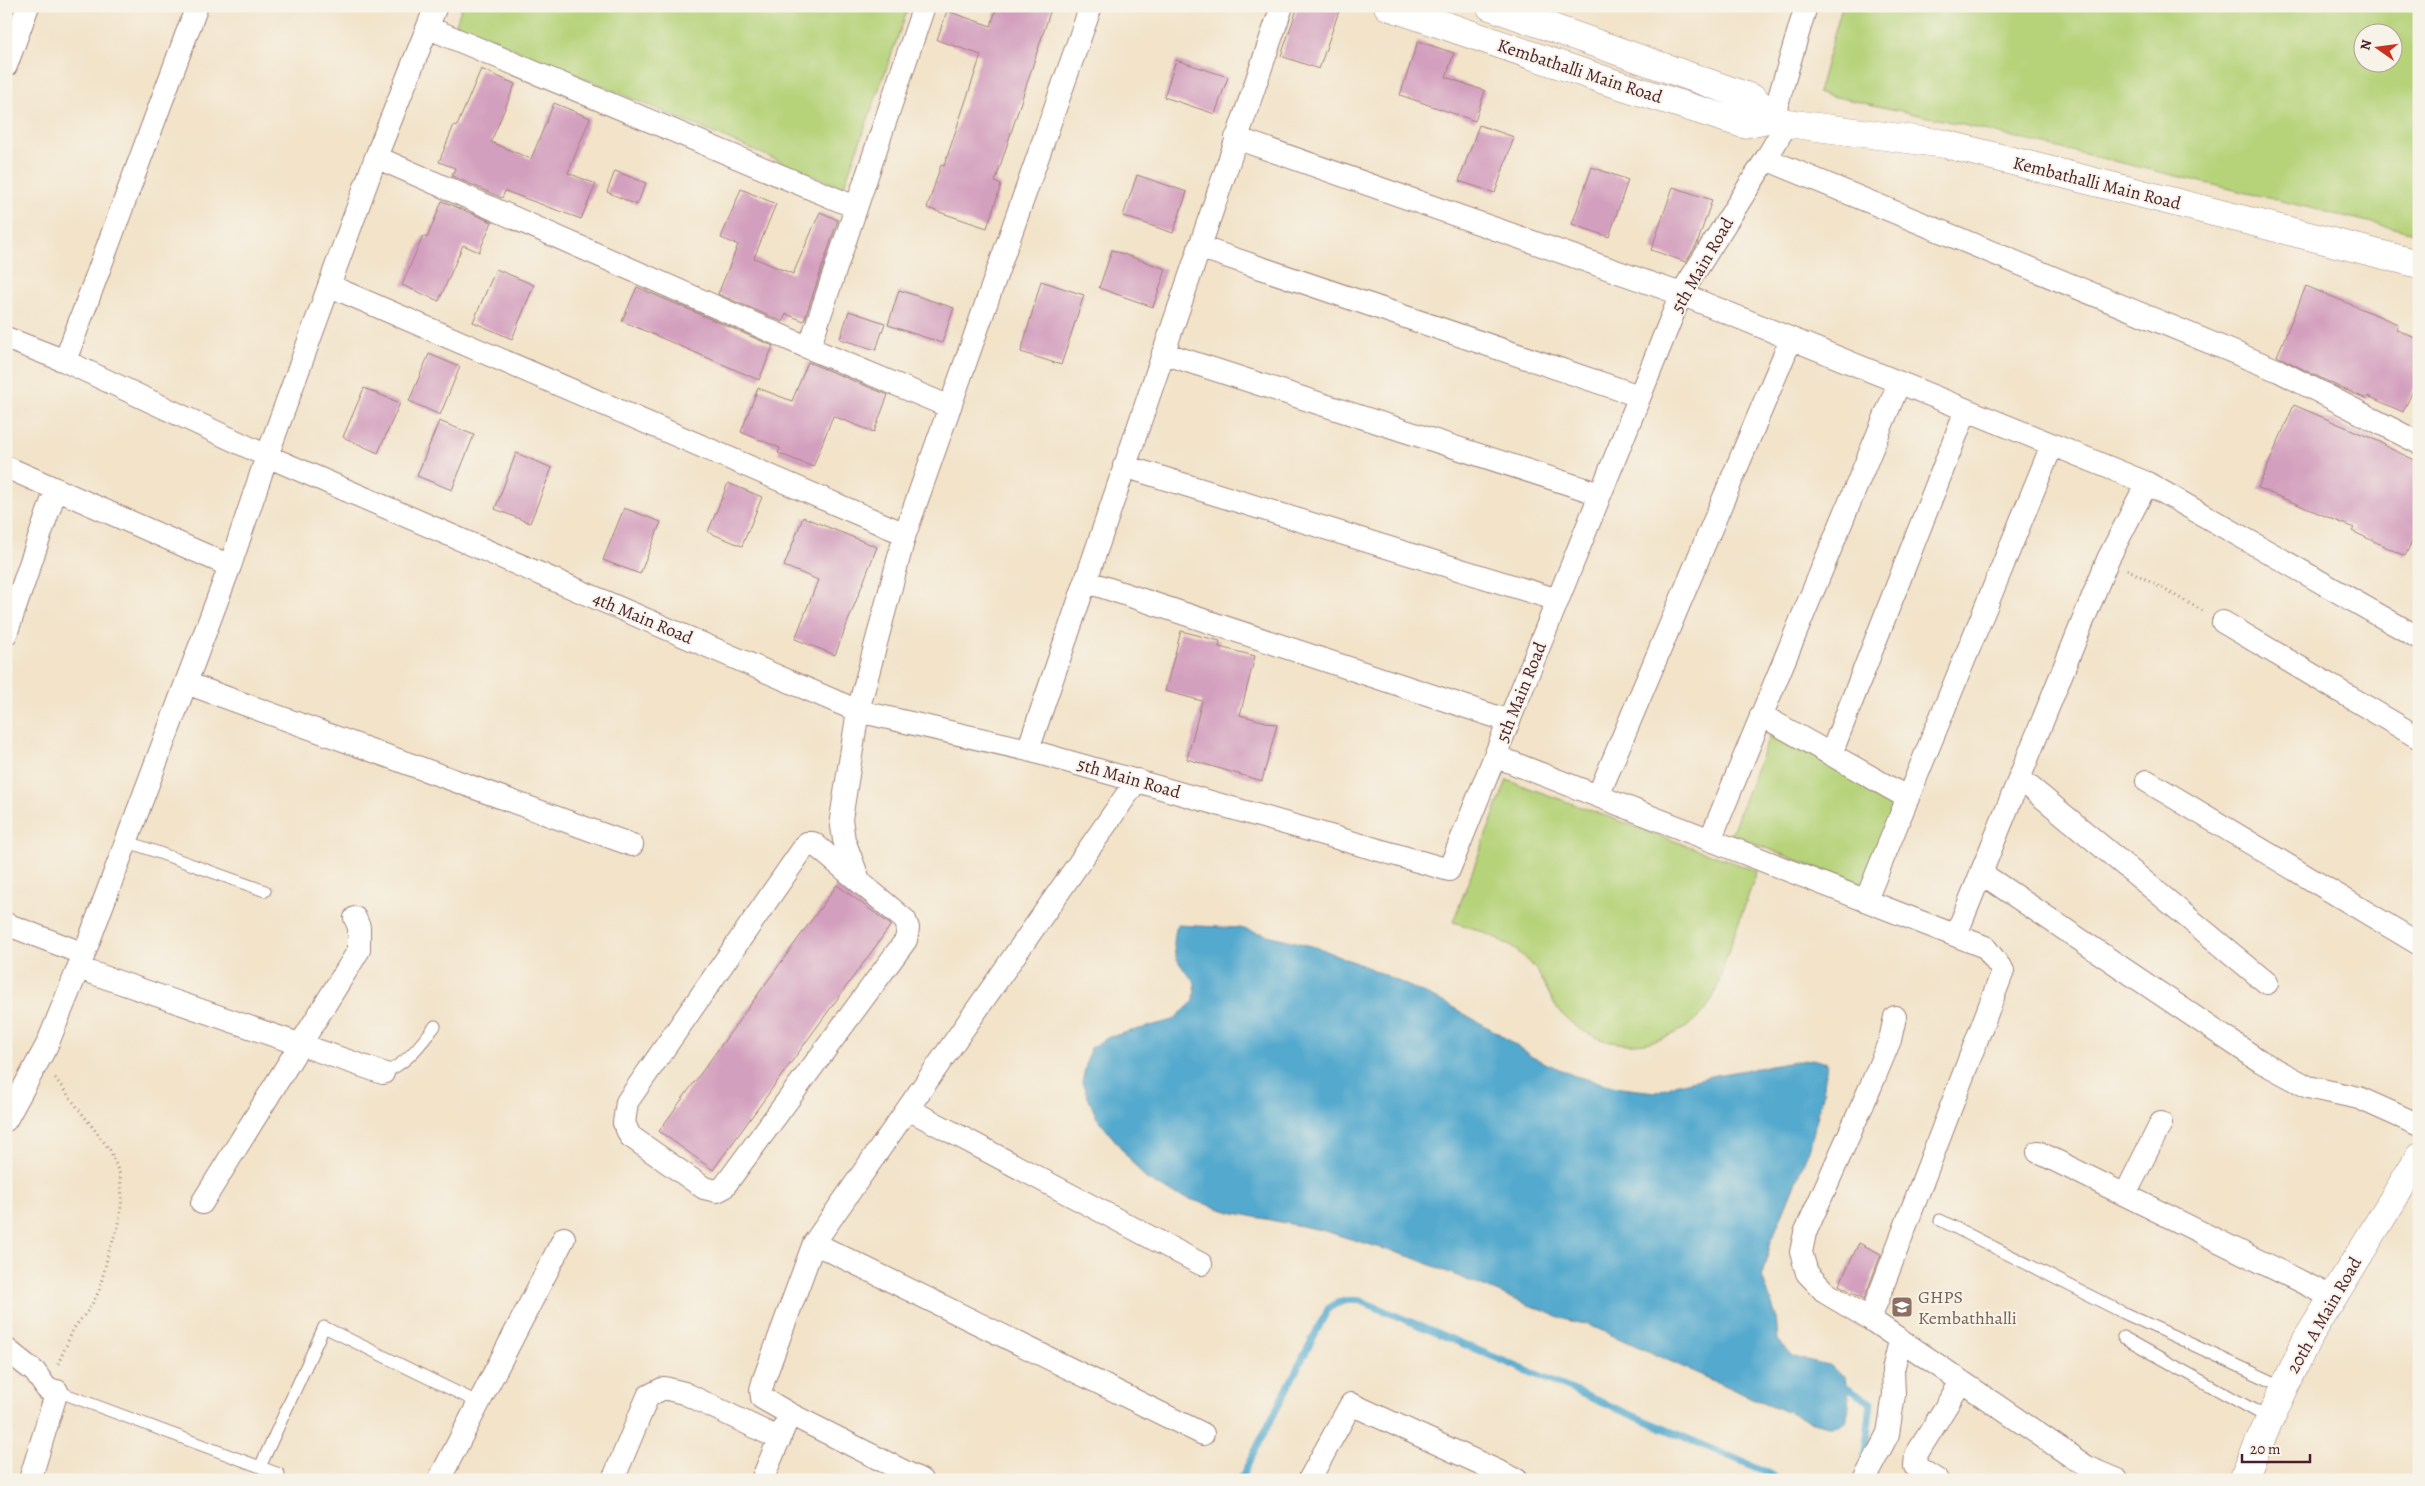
<svg xmlns="http://www.w3.org/2000/svg" width="2425" height="1486" font-family="Alegreya,serif">
<rect width="100%" height="100%" fill="#f7f3e8"/>
<filter id="ink" filterUnits="userSpaceOnUse"><feTurbulence type="fractalNoise" baseFrequency=".02" numOctaves="2"/><feDisplacementMap in="SourceGraphic" scale="10" xChannelSelector="R" yChannelSelector="G"/><feConvolveMatrix kernelMatrix="1 2 1 2 8 2 1 2 1" color-interpolation-filters="sRGB"/></filter>
<filter id="wash" filterUnits="userSpaceOnUse"><feTurbulence type="fractalNoise" baseFrequency=".0096" numOctaves="4" result="noise"/><feDisplacementMap in="SourceGraphic" scale="20" xChannelSelector="R" yChannelSelector="G"/><feGaussianBlur stdDeviation="1.12" result="paint"/><feColorMatrix in="noise" values="0 0 0 0 0 0 0 0 0 0 0 0 0 0 0 0 0 1.4 0 .05"/><feComposite in="paint" operator="in"/></filter>
<g filter="url(#wash)">
<rect width="100%" height="100%" fill="#f2e3c9"/>
<path fill="#b6d37a" stroke="#807952" fill-rule="evenodd" d="M462,6H909L843,188L456,24Z
M1842,6H2419V234L1942,120L1818,93ZM2362,32H2392V62H2362Z
M1773,727L1898,803L1864,887L1731,834Z
M1507,780L1757,871C1746,902 1735,933 1724,964C1720,976 1717,992 1710,1003C1694,1029 1662,1043 1633,1044C1609,1045 1585,1035 1567,1019C1554,1007 1549,993 1541,978C1524,947 1485,931 1453,922Z"/>
<path fill="#52a9ce" stroke="#4e647c" d="M1177,925L1240,928L1319,948L1374,970L1445,1003L1498,1033L1532,1057L1575,1076L1621,1088L1656,1092L1674,1085L1716,1075L1812,1059L1827,1063L1823,1094L1810,1147L1771,1242L1762,1276L1776,1316L1778,1340L1794,1357L1828,1365L1845,1377L1849,1406L1846,1422L1832,1427L1810,1421L1752,1398L1589,1325L1567,1320L1508,1297L1414,1258L1321,1230L1230,1212L1174,1194L1146,1179L1097,1118L1087,1095L1082,1082L1090,1048L1109,1037L1173,1020L1194,1001L1195,982C1175,960 1170,954 1177,925Z"/>
<g fill="none" stroke-linecap="round" stroke-linejoin="round">
<path stroke="#52a9ce" stroke-width="7" d="M1840,1384L1871,1403L1864,1463
M1240,1480L1328,1309C1338,1301 1348,1299 1361,1301L1767,1472L1777,1480"/>
</g>
<g id="blocks">
<path fill="#d39fbe" d="M997,6H1052L995,182L1001,185L987,228L927,208L941,165L944,166L981,55L937,40L947,11L991,26Z
M1298,6H1325L1339,11L1319,69L1281,56Z
M1418,41L1454,53L1446,77L1485,91L1475,121L1400,95Z
M1176,60L1228,77L1215,114L1164,97Z
M481,69L515,84L491,142L531,159L554,103L590,118L568,173L596,184L581,219L505,191L502,198L452,176L455,168L439,162L454,125L457,126Z
M1479,125L1514,137L1495,193L1459,181Z
M1592,167L1628,180L1609,237L1572,224Z
M615,171L646,183L637,205L607,192Z
M1137,175L1187,192L1173,233L1123,216Z
M1673,187L1712,200L1697,244L1686,262L1651,250Z
M741,189L776,204L754,258L793,274L820,212L838,220L804,321L786,314L783,322L718,294L738,245L721,238Z
M442,201L492,222L479,252L463,245L439,301L402,285L423,236L427,238Z
M1112,250L1166,269L1153,307L1099,288Z
M496,269L534,285L512,339L473,322Z
M1041,281L1084,295L1061,365L1021,352Z
M2306,286L2398,324L2396,329L2419,340V378L2403,412L2368,396L2367,399L2341,388L2277,356Z
M637,287L773,346L759,380L622,321Z
M899,290L954,308L942,343L888,325Z
M849,311L885,323L876,350L840,339Z
M429,354L460,367L440,415L409,401Z
M808,362L888,395L874,432L833,416L813,467L778,453L780,448L741,432L758,388L792,401Z
M364,388L400,403L378,453L343,437Z
M2294,405L2385,444V446L2419,462V527L2405,556L2352,531L2354,528L2258,488Z
M439,421L474,435L452,490L417,476Z
M516,453L552,468L530,523L495,509Z
M728,483L762,497L742,546L708,532Z
M624,508L661,522L640,574L603,560Z
M803,517L877,547L835,655L795,639L818,580L784,566Z
M1181,631L1220,641L1219,647L1255,656L1240,715L1277,725L1262,781L1187,759L1202,701L1165,691Z
M837,885L891,925L713,1170L659,1131Z
M1859,1243L1881,1254L1864,1299L1839,1285Z"/>
</g>
</g>
<g filter="url(#ink)">
<use href="#blocks" fill-opacity="0" stroke="#9e817a" stroke-width="1"/>
<g fill="none" stroke-linecap="round" stroke-linejoin="round">
<g stroke="#9e817a" stroke-width="13">
<path id="service" d="M126,841L265,891
M383,1073C407,1064 420,1045 435,1026
M1940,1220L2124,1313L2284,1387
M2123,1337L2270,1419
M57,1391L279,1474L276,1480
M260,1467L324,1327L479,1403"/>
</g>
<g stroke="#9e817a" stroke-width="24">
<path id="minor" d="M429,28L855,207
M6,66L28,6
M1773,118L1806,6
M1236,138L1681,294L2147,483L2419,638
M376,157L809,348L950,407
M1766,159L2279,371L2419,443
M1199,247L1639,396
M330,286L905,534
M6,338L65,361L267,456L858,711L1028,750L1449,870L1681,294L1766,159L1787,123
M809,348L924,6
M1163,353L1600,494
M65,361L197,6
M1124,466L1558,600
M6,467L230,566
M1085,581L1509,721
M2223,622L2419,738
M6,634L56,489
M186,683L632,845
M1761,715L1908,798
M1028,750L1282,6
M1831,754L1966,410
M1495,756L1985,947L2003,971L1870,1319
M2019,778L2267,983
M2147,781L2419,944
M1598,796L1791,339
M1710,840L1899,383
M807,843H813L905,920L908,928L906,940L723,1188L717,1191L704,1188L630,1136L624,1123L627,1102Z
M1981,873L2260,1061L2308,1087L2359,1098L2419,1125
M859,880L844,840L841,819L858,711L905,534L1091,6
M1866,900L2052,445
M6,924L84,954
M1956,935L2108,559L2147,483
M78,968L383,1073
M1895,1017L1890,1040L1870,1088L1805,1233L1801,1252L1807,1273L1826,1293L1870,1319L2087,1467L2118,1480
M908,1109L1201,1264
M6,1120L47,1045L84,954L230,566L267,456L376,157L436,6
M2038,1152L2332,1297
M2125,1195L2161,1123
M202,1203L359,950V927L355,918
M814,1243L1203,1434
M6,1349L35,1372L47,1389L57,1391L30,1480
M439,1480L564,1238
M613,1480L648,1396L664,1388L684,1393L780,1439
M762,1480L785,1425
M921,1480L790,1414L762,1398L761,1390L764,1379L814,1243L1137,780
M1309,1480L1351,1404L1517,1480
M1864,1480L1888,1434L1894,1394L1893,1370L1900,1341
M1937,1480L1915,1466L1916,1455L1961,1382"/>
</g>
<g stroke="#9e817a" stroke-width="29">
<path id="tertiary" d="M1388,6L1607,81L1743,124L1773,118L1787,123L1945,144L2419,264
M1490,6L1754,99L1773,118
M2242,1480L2306,1341L2419,1157"/>
</g>
<path stroke="#9e817a" stroke-width="3" stroke-dasharray="1 4" stroke-linecap="butt" d="M2127,569L2205,612
M55,1078L110,1150L120,1175L122,1197L119,1224L109,1251L99,1291L90,1308L74,1328L57,1366"/>
<use href="#service" stroke="#fff" stroke-width="11"/>
<use href="#minor" stroke="#fff" stroke-width="22"/>
<use href="#tertiary" stroke="#fff" stroke-width="28"/>
</g>
</g>
<defs>
<g id="school-square" transform="scale(1.125)"><rect x="-9" y="-9" width="18" height="18" rx="4" fill="#8d6e63" stroke="#f7f3e8"/><path d="M0-5L7-2L0 1L-7-2ZM-4 1L0 2.5L4 1V4Q0 6-4 4Z" fill="#fff"/></g>
</defs>
<g fill-rule="evenodd">
<use href="#school-square" x="1902" y="1307"/>
</g>
<g text-anchor="middle" dominant-baseline="central" stroke-width="4" stroke-linejoin="round" paint-order="stroke">
<g font-size="18" fill="#4a1f2b" stroke="#f7f3e8">
<text transform="translate(1580 71) rotate(18)">Kembathalli Main Road</text>
<text transform="translate(2097 183) rotate(14)">Kembathalli Main Road</text>
<text transform="translate(1702 265) rotate(-60)">5th Main Road</text>
<text transform="translate(643 618) rotate(23)">4th Main Road</text>
<text transform="translate(1521 692) rotate(-68)">5th Main Road</text>
<text transform="translate(1129 778) rotate(16)">5th Main Road</text>
<text transform="translate(2324 1315) rotate(-60)">20th A Main Road</text>
</g>
<g font-size="18" fill="#785e54" stroke="#f7f3e8" text-anchor="start">
<text x="1918" y="1297">GHPS<tspan x="1918" dy="21">Kembathhalli</tspan></text>
</g>
</g>
<rect width="2425" height="1486" fill="none" stroke="#f7f3e8" stroke-width="25"/>
<g transform="translate(2378 48) rotate(284)"><circle r="24" fill="#f7f3e8" stroke="#b29e9c"/>
<path d="M0-4L9 19L0 12L-9 19Z" fill="#c8321e"/>
<text y="-8" font-size="14" font-weight="bold" text-anchor="middle" fill="#4a1f2b">N</text>
</g>
<path d="M2242 1454v8h68v-8" fill="none" stroke="#4a1f2b" stroke-width="2.5"/>
<text x="2250" y="1454" font-size="15" fill="#4a1f2b" stroke="#f7f3e8" stroke-width="4" paint-order="stroke">20 m</text>
</svg>
